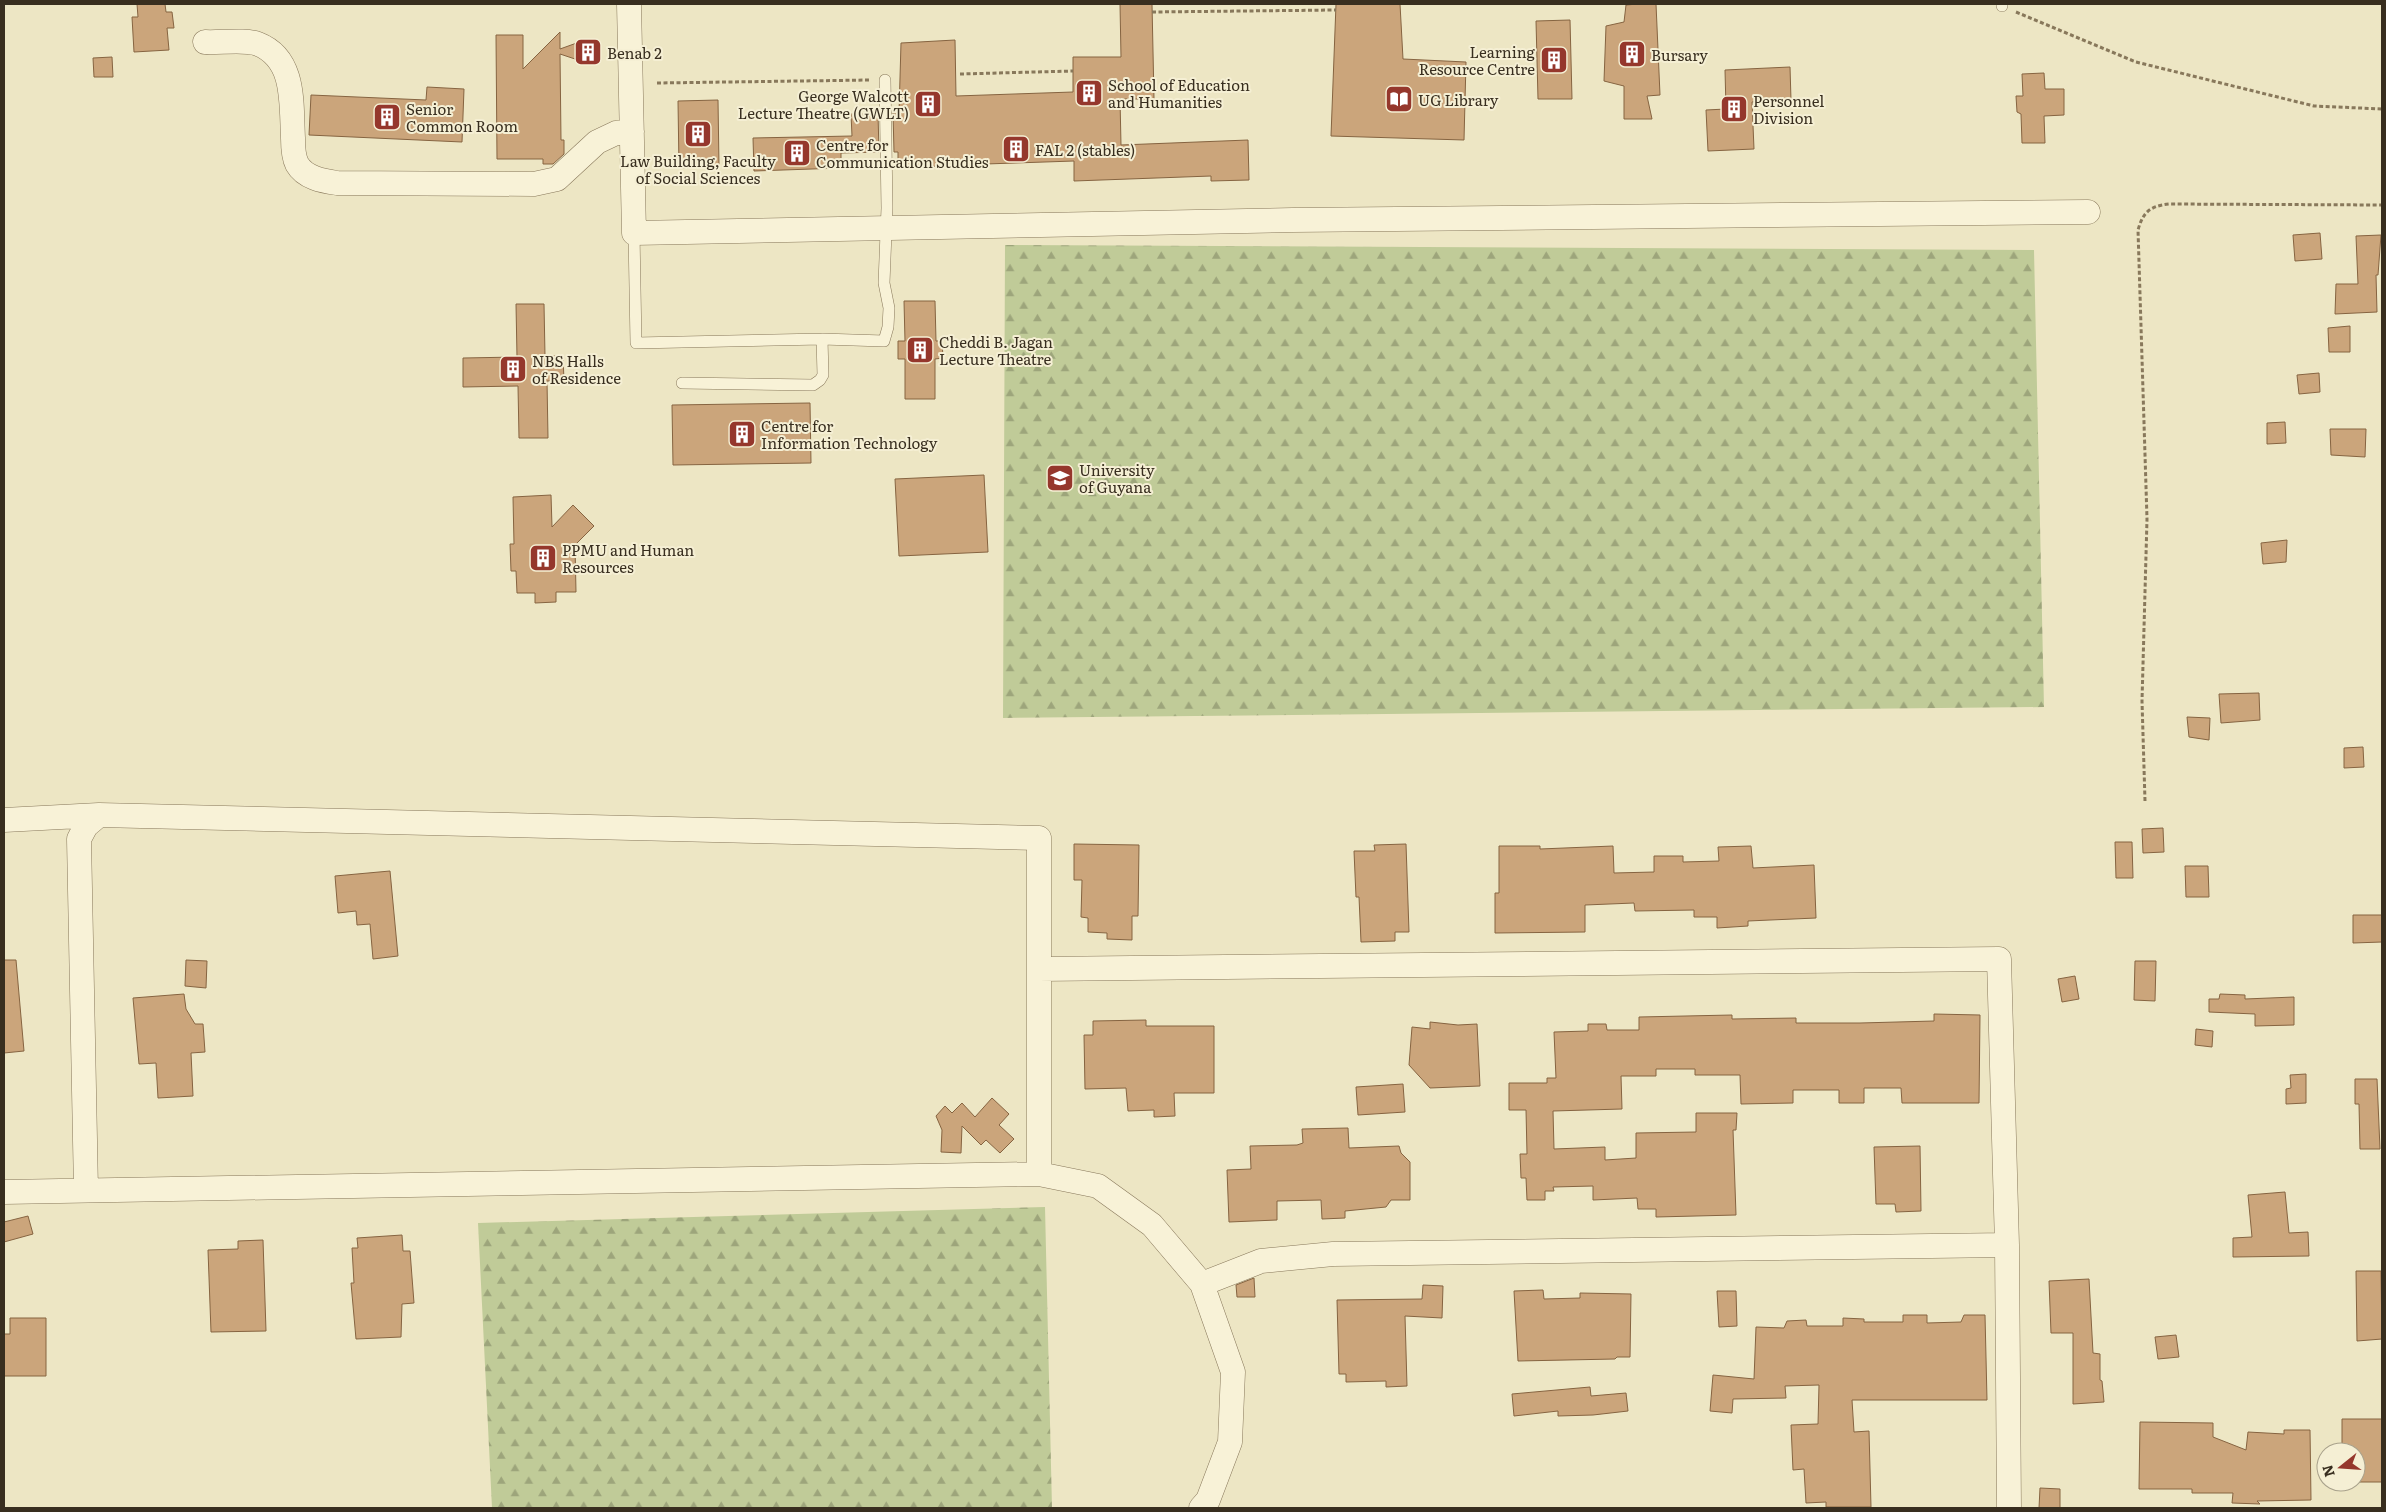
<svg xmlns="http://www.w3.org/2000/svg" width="2386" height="1512" font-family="Literata,serif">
<defs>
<pattern id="forest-firs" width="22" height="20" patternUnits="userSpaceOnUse" patternTransform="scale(1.25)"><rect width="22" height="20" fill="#c0cb98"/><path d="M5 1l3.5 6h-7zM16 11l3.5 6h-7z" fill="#9da57b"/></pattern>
</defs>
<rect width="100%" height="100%" fill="#ede6c4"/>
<path fill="url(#forest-firs)" d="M1005,245L2034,250L2044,707L1003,718Z
M1045,1207L1052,1508H492L478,1223Z"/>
<path fill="#cba57b" stroke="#866441" d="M137,4H165L166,12H172L174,28H167L169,50L134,52L132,17H138Z
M1120,4H1152L1154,99H1120L1121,145L1248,140L1249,180L1211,181V176L1074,181V161L956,165V167L898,165V152H894L893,113H899L901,43L955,40L956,96L1073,92V57H1121Z
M1336,4H1400L1403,59L1466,62L1464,140L1331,136Z
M1638,4H1656L1660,95L1647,96L1652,119H1624V86L1604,81L1606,26L1624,22L1626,5Z
M1570,20L1572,99H1538L1536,21Z
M560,32V49L585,40L594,41L600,49L598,59L590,64L560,54L561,140H564V154L553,164H543V159H497L496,35H523V69Z
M112,57L113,77H94L93,58Z
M1790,67L1791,100L1752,102L1754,149L1708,151L1706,110L1726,109L1725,70Z
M2044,73L2045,89H2064V115L2044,116L2045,143H2022L2021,114L2017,112L2016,96H2023L2022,74Z
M427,87L464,89L462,142L309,135L311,95L426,100Z
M718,100L719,167L679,168L678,101Z
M851,114H878L879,152L841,153V168L754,171L753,138L852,136Z
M2320,233L2322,259L2295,261L2293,235Z
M2381,235L2378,275H2376L2377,312L2335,314L2336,284H2358L2356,236Z
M904,301H935L936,341H942L943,358L935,359V399H905V359H898V341H905Z
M516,304H544L545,356H563L564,381H547L548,438H519L518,386L463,387V358L517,357Z
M2350,326V352H2329L2328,328Z
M2319,373L2320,392L2299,394L2297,375Z
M810,403L811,463L673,465L672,405Z
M2285,422L2286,443L2267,444V423Z
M2330,429H2366L2365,457L2331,455Z
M984,475L988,552L899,556L895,479Z
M551,495L552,527L573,505L594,526L575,545L576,592H556V602L535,603V593H517L516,571H511L510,544H514L513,497Z
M2287,540L2286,562L2263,564L2261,543Z
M2259,693L2260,720L2221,723L2219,694Z
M2187,717L2210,718L2209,740L2189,737Z
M2363,747L2364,767L2344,768V748Z
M2163,828L2164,852L2143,853L2142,829Z
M2115,842H2132L2133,878H2116Z
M1074,844L1139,845L1138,916H1132V940L1107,939V933L1088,932V918L1081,917L1082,880H1074Z
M1406,844L1409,932H1395V941L1361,942L1359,897H1356L1354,851H1375L1374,845Z
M1499,846H1540V849L1613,846L1614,873L1654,872V856H1683V862L1719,861L1718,847L1751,846L1753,868L1814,865L1816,918L1748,921V926L1717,928V917H1694V910L1635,911L1634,903L1585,905V932L1495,933V893H1499Z
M2185,866H2208L2209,897H2186Z
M390,871L398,956L373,959L370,924L357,925L356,911L338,913L335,876Z
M2353,915H2382V942L2353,943Z
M4,960H16L24,1051L4,1053Z
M186,960L207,961L206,988L185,986Z
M2135,961H2156L2155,1001L2134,1000Z
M2075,976L2079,999L2062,1002L2058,979Z
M184,994L186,1009L195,1024H203L205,1052L191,1053L193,1096L158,1098L156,1063L139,1064L133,998Z
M2220,994L2245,995V999L2294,997V1025L2255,1026V1014L2209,1012V999H2219Z
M1934,1014L1980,1015L1979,1103H1902L1901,1088H1864V1103H1839V1090H1793V1103L1741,1104L1740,1075H1695V1069H1656V1076H1621L1622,1109L1553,1111L1554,1149L1605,1147V1160L1636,1158V1133L1696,1132V1113H1737L1736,1130H1733L1736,1215L1656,1217V1209H1638L1637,1198L1593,1200V1186L1553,1187L1554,1191H1545V1200H1527L1526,1178H1521L1520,1154H1527L1526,1110H1509V1083H1547V1078H1556L1554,1032L1588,1031V1024H1606L1607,1030H1639V1017L1732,1015V1019L1796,1018V1023H1860L1934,1021Z
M1146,1020V1026H1214V1093H1174L1175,1116L1154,1117V1110L1128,1111L1126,1088L1085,1089L1084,1035H1093V1021Z
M1430,1022L1458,1025L1477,1024L1480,1086L1430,1088L1409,1065L1412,1027L1430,1029Z
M2196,1029L2213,1031L2212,1047L2195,1045Z
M2306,1074V1103L2286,1104V1089L2291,1088L2290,1075Z
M2355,1079H2377L2380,1149H2360L2359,1104H2355Z
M1403,1084L1405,1112L1358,1115L1356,1087Z
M992,1098L1009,1114L999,1125L1014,1139L1000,1153L986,1140L981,1145L962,1126L961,1153L941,1152L942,1130L936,1116L945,1106L952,1113L962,1103L975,1117Z
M1348,1128L1349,1148L1399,1146L1401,1153L1410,1162V1200H1391L1386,1207L1345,1211V1218L1322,1219L1321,1200L1277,1201V1220L1229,1222L1227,1170L1251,1169L1250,1146L1297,1145L1303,1143L1302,1129Z
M1920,1146L1921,1211L1896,1212L1895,1204H1876L1874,1147Z
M2285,1192L2289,1233L2308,1232L2309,1256L2233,1257V1238L2252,1237L2248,1195Z
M28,1216L33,1234L4,1242V1222Z
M402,1235L403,1251H410L414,1303L402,1304L401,1337L356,1339L351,1283H354L352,1248H358L357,1238Z
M263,1240L266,1331L211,1332L208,1250L238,1249V1241Z
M2356,1271H2381L2382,1339L2357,1341Z
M1254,1278L1255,1297H1237L1236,1285Z
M2089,1279L2093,1353L2100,1354V1380L2102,1381L2104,1402L2073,1404V1333H2051L2049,1281Z
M1423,1285L1443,1286L1442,1318L1405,1316L1407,1386L1386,1387V1381L1346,1382V1374H1339L1337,1300L1422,1299Z
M1543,1290L1544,1299L1580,1298V1293L1631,1294L1630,1357H1617L1615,1359L1518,1361L1514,1291Z
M1717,1291H1736L1737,1326L1719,1327Z
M1903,1315H1927V1323L1961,1322L1964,1315H1985L1987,1400H1852L1854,1432L1869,1431L1871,1507H1826V1502L1806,1503L1804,1469L1793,1470L1791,1425L1818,1424L1819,1385L1785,1386L1786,1398L1733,1399L1732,1413L1710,1411L1713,1375L1754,1379L1756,1327L1784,1328L1787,1321L1806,1320L1807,1326H1843V1318L1864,1319V1322H1903Z
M10,1318H46V1376H4V1334H10Z
M2176,1335L2179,1357L2158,1359L2155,1337Z
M1590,1387L1591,1396L1626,1393L1628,1411L1593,1415L1558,1416V1411L1514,1416L1512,1394Z
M2342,1419H2382V1482H2356V1452H2342Z
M2140,1422L2213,1423V1437L2246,1450L2248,1432L2284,1434V1430H2310L2311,1500L2257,1501L2260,1504L2232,1503L2233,1493H2192V1489H2139Z
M2040,1488L2060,1489V1508H2039Z"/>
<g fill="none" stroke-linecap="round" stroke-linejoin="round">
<g stroke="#88785b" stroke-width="12">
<path id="lane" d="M2002,4V6
M634,233L636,343L822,339L884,341L888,327L889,308L884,283L887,208L885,80
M682,383L813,385L820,380L823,375L822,339"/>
</g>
<g stroke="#88785b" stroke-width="25">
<path id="street" d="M629,4L634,233L1293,220L2088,212
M205,42C219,43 246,39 258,44C296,59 291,104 293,138C293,146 293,156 297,164C305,178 323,181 337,183L534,184L557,179L597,142L616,133L632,132
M4,820L99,815
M1039,969L1999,959L2007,1245L2009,1508
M86,1190L79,839L86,826L99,815L1039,838V1174
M4,1192L1039,1174L1098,1186L1152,1225L1202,1284L1233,1372L1230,1442L1208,1500L1201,1508
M1202,1284L1261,1261L1333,1254L2007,1245"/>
</g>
<path stroke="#88785b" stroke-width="3" stroke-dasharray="4 2.5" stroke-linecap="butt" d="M1152,12L1336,10
M2016,12L2136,62L2314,106L2382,109
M960,74L1073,71
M657,83L871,80
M2145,801L2142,701L2147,519L2138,230C2143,212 2150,206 2169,204L2382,205"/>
<use href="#lane" stroke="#f8f2d7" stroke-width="11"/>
<use href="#street" stroke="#f8f2d7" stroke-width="24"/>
</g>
<defs>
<g id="building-square" transform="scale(1.4375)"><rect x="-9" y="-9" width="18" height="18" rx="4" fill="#95372c" stroke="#f5efd4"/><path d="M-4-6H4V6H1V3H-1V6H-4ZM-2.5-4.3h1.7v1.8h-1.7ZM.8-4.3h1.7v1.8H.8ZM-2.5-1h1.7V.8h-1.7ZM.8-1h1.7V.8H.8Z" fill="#fff"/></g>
<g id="library-square" transform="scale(1.4375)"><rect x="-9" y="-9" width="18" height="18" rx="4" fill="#95372c" stroke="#f5efd4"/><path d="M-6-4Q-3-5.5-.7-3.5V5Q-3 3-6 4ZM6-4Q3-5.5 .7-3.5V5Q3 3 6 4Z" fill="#fff"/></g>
<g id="university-square" transform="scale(1.4375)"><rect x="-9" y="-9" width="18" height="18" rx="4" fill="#95372c" stroke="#f5efd4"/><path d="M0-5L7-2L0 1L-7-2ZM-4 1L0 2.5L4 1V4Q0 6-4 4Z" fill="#fff"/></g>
</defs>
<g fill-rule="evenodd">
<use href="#building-square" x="588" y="52"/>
<use href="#building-square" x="1632" y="54"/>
<use href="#building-square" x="1554" y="60"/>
<use href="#building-square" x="1089" y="93"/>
<use href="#library-square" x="1399" y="99"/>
<use href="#building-square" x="928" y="104"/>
<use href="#building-square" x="1734" y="109"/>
<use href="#building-square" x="387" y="117"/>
<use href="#building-square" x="698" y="134"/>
<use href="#building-square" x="1016" y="149"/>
<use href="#building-square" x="797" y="153"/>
<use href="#building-square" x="920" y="350"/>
<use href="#building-square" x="513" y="369"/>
<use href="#building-square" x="742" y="434"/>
<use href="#university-square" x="1060" y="478"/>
<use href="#building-square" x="543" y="558"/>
</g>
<g text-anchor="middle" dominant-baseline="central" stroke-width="4" stroke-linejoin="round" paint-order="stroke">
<g font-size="15" fill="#382e1f" stroke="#f5efd4" text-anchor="start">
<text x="1535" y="51" text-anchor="end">Learning<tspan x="1535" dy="17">Resource Centre</tspan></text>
<text x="607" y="52">Benab 2</text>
<text x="1651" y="54">Bursary</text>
<text x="1108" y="84">School of Education<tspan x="1108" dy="17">and Humanities</tspan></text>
<text x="909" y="95" text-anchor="end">George Walcott<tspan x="909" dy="17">Lecture Theatre (GWLT)</tspan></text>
<text x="1418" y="99">UG Library</text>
<text x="1753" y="100">Personnel<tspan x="1753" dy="17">Division</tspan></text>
<text x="406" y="108">Senior<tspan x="406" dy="17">Common Room</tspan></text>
<text x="816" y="144">Centre for<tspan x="816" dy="17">Communication Studies</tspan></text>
<text x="1035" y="149">FAL 2 (stables)</text>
<text x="698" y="160" text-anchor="middle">Law Building, Faculty<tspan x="698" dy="17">of Social Sciences</tspan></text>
<text x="939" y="341">Cheddi B. Jagan<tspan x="939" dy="17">Lecture Theatre</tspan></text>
<text x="532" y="360">NBS Halls<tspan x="532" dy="17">of Residence</tspan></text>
<text x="761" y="425">Centre for<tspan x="761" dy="17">Information Technology</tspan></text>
<text x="1079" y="469">University<tspan x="1079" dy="17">of Guyana</tspan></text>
<text x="562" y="549">PPMU and Human<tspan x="562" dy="17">Resources</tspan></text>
</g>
</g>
<rect width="2386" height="1512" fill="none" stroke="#382e1f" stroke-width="10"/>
<g transform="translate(2341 1467) rotate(253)"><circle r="24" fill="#f5efd4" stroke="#a9a28c"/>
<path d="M0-4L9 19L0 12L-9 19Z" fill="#95372c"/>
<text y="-8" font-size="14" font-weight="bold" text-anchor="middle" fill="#382e1f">N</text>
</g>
</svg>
